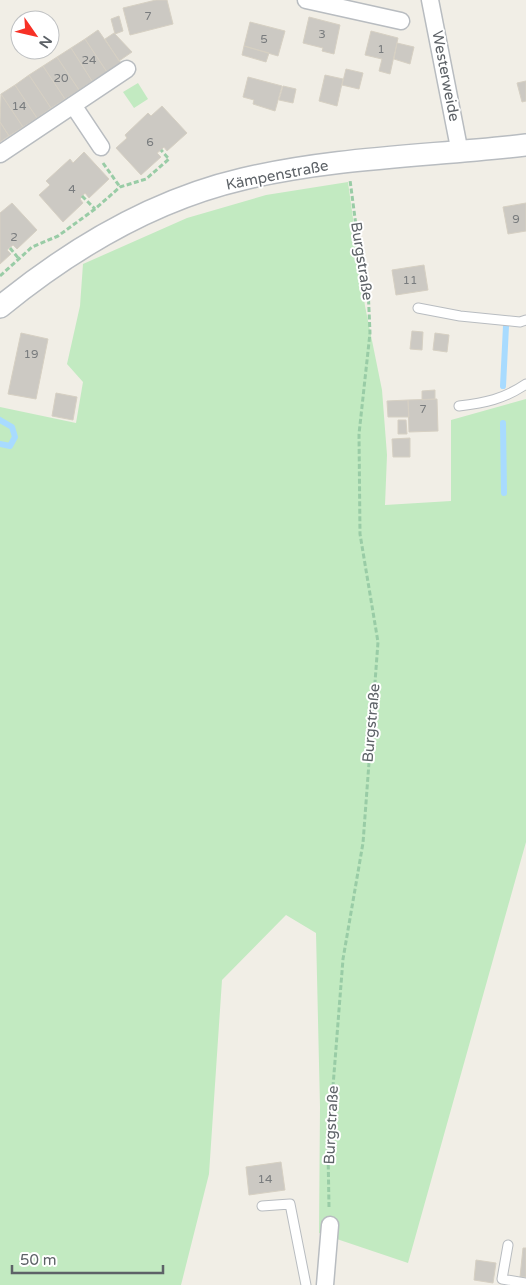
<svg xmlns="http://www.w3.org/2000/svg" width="526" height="1285" font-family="'Varela Round',sans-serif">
<rect width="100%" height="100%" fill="#f1eee6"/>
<path fill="#c2eac1" d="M138,83L148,99L134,108L123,92Z
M348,182L365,306L382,390L387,455L385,505L451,501V420L526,399V842L408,1263L319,1233L320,1107L316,933L286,915L222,980L209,1174L181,1285H0V407L76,423L83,382L67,364L80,306L83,264L187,218L266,195Z"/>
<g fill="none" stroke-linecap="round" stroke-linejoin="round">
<path stroke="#a8dbff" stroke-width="6" d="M503,386L506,326
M0,420L12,427L15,437L10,446L0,444
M503,423L504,493"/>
</g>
<path fill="#ccc9c3" stroke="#d6d0c3" d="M156,0H167L173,24L130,35L123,8Z
M119,16L123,31L115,34L111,19Z
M309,17L340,25L334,54L322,51L323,48L303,43Z
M250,22L285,31L278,56L244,46Z
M98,30L121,63L107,72L85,39Z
M371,31L398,38L390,74L379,71L382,59L365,55Z
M114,33L132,52L119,61L105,39Z
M85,39L107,72L92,81L71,48Z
M397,43L414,47L410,64L394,59Z
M244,46L269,53L266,62L242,55Z
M71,48L92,81L79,90L57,57Z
M57,57L79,90L65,99L43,66Z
M43,66L65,99L51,108L29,75Z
M346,69L363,73L359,89L342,85Z
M29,75L51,108L37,118L15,85Z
M325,75L343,79L337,106L319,101Z
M248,77L282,86L275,111L253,104L254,100L243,97Z
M526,81V101L522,102L517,83Z
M15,85L37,118L23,127L1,94Z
M283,86L296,89L293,103L279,100Z
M1,94L23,127L9,136L0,122Z
M162,106L187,133L167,151L164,147L161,150L157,153L161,157L141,175L116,148L127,138L125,135L148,113L151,116Z
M0,122L9,136L0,142Z
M84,152L109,179L89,198L85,193L80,199L83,203L63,222L39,195L50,185L46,181L70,159L73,163Z
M12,203L37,230L17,249L13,245L7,250L11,254L0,264V213Z
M526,203V231L508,234L503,207Z
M424,265L428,290L396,295L392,270Z
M412,331L423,332L422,350L410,349Z
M21,333L48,339L36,399L8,394Z
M435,333L449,335L447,352L433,350Z
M435,390V399L422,400V391Z
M56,393L77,397L73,420L52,416Z
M437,399L438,431L409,432L408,400Z
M408,400L409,417H388L387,401Z
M398,420H406L407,434H398Z
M410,438V457H393L392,439Z
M281,1162L285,1190L249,1195L246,1167Z
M523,1248H526V1277H520Z
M476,1260L496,1263L493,1283L474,1280Z"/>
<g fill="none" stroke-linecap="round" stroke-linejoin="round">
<g stroke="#b8bcc0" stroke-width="11">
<path id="service" d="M418,308L460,316L520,322L526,320
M459,406C485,403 504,399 526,384
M262,1206L290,1204L306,1285
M508,1245L502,1279L526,1283"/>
</g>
<g stroke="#b8bcc0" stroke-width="19">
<path id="minor" d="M306,0L401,21
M430,0L460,153
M73,105L101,147
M0,154L127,69
M325,1285L330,1225"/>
</g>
<g stroke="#b8bcc0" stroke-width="24">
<path id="tertiary" d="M0,307C71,249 153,200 243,179C336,157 432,156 526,145"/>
</g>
<path stroke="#99cca6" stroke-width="3" stroke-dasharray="5 2.5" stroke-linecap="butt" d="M103,163L120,187
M82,196L95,209
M10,248L19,259
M0,276L32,247L58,236L95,209L120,187L146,179L169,159L161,150
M329,1207L328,1150L343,959L363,843L378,642L360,534L359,434L370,333L368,287L358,241L350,180"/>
<use href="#service" stroke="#fff" stroke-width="9"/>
<use href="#minor" stroke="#fff" stroke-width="16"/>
<use href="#tertiary" stroke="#fff" stroke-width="21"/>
</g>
<g text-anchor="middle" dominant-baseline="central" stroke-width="4" stroke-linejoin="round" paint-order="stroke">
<g font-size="12" fill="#797c7e">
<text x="148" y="16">7</text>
<text x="322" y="34">3</text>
<text x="264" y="39">5</text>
<text x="381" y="49">1</text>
<text x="89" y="60">24</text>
<text x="61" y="78">20</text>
<text x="19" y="106">14</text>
<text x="150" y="142">6</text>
<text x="72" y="189">4</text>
<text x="516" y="219">9</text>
<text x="14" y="237">2</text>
<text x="410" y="280">11</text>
<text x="31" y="354">19</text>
<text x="423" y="409">7</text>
<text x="265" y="1179">14</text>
</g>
<g font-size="15" fill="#5d6267" stroke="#fff">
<text transform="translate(446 76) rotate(79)">Westerweide</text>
<text transform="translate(277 175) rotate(-11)">Kämpenstraße</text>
<text transform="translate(362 261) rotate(81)">Burgstraße</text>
<text transform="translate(371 723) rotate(-85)">Burgstraße</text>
<text transform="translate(331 1125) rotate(-87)">Burgstraße</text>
</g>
</g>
<g transform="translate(35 35) rotate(124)"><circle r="24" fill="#ffffff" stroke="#bec0c2"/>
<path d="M0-4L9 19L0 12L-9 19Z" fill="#f73126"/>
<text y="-8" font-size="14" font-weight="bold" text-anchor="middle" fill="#5d6267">N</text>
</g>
<path d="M12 1265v8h151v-8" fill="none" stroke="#5d6267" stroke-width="2.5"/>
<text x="20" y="1265" font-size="15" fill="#5d6267" stroke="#ffffff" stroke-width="4" paint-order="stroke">50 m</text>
</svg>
